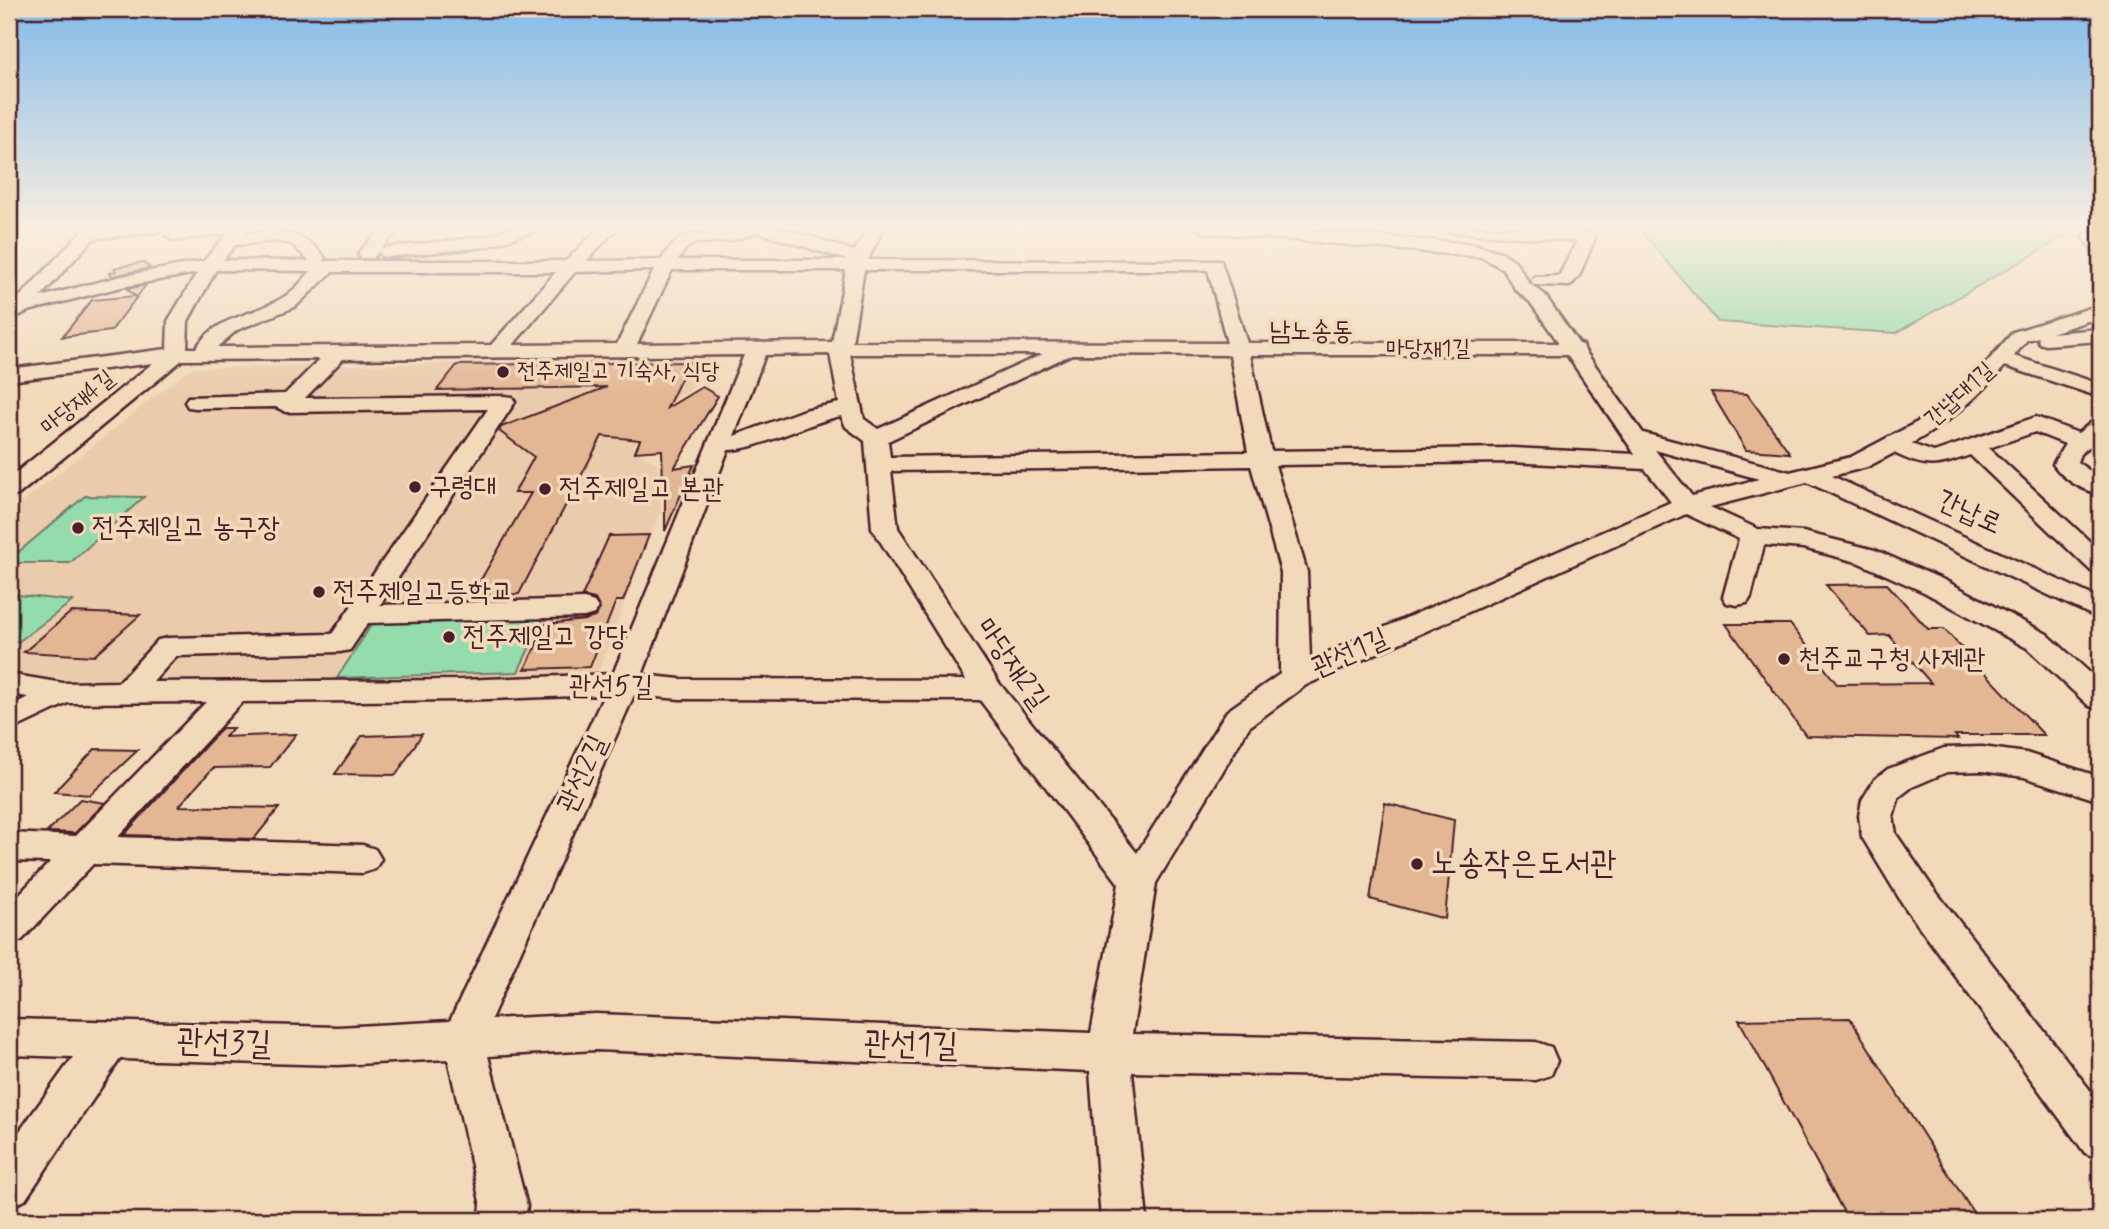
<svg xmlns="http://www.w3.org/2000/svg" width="2109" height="1229" font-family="Mynerve,'Poor Story',sans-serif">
<rect width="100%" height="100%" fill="#f1dab9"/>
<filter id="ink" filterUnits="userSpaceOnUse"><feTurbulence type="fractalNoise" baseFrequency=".0143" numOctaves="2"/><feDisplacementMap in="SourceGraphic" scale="14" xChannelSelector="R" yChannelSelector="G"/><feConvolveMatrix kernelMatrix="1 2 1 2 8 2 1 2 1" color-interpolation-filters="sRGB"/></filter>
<g filter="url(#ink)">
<path fill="#eacbab" d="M710,358L690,390L650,415L632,450L657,463L661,509L597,674L283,683L79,681L9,672V513L191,368Z"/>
<path fill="#94dcab" stroke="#6f7e6b" stroke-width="2" d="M1638,227H2081L1896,333L1718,322Z
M85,496L144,497L70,563H9V560Z
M9,594L73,601L18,642L9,641Z
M543,619L518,672L337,678L372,624Z"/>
<path fill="#e3b694" stroke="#4a1f2b" stroke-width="2" d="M143,262L150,268L112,276L109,273L116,271L114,268Z
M146,285L111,331L62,337L92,300L135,296L127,289Z
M689,362L667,408L702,387L718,396L674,468L694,465L665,531V483L663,488L662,450L635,452L640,440L602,436L519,594L472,595L531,493H514L534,457L499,431L501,427L607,387L437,390L457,365Z
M1711,392L1747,394L1790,453L1746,450Z
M649,535L623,601H616L590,667L525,669L546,624L585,620L595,617L600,609L595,599L582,596L609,536Z
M1887,584L1928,629H1944L2044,735H1955L1958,739L1806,736L1726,624H1790L1837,684L1931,683L1889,635L1870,636L1826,585Z
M71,612L140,615L94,656L24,652Z
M222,728H233L225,737L296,734L270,767L213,768L179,806L279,808L254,839L124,835Z
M422,734L396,775L335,774L362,736Z
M95,749L138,750L90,795L54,792Z
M80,799L105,803L75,833L47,832Z
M1385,803L1454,820L1445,919L1370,899Z
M1850,1018L1903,1103L1978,1220H1848L1739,1020Z"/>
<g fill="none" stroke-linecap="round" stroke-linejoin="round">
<g stroke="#4a1f2b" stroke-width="5">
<path id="minor" d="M86,227H164L156,232L93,239L40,297L118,277L204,261L227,233L174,241L166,236L168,232L199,227H249L244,234C276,229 304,230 325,258L323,261H566L600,227H618L586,261L661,260C682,229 689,235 724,231C742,230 760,224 778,228C804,233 830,244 855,251L868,227H884L868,260L1221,261L1247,343H1559L1530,302L1515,289L1503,269L1482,257L1203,232L1195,227H1269L1474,244L1503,253L1515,261L1529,283L1544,294L1579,344L1583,345L1585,351L1643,433L1790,472L1851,457L1925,418L1976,375L2013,332L2100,305V317L2051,333L2100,329V341L2046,345L2039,343L2038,337L2027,340L2014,356L2100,384V397L2005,366C1978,398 1947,424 1911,444L1934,452L2036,417L2078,433L2092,422L2100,420V438L2080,454L2077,462L2100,478V494C2082,490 2064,480 2053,464L2065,444L2035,432L1989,448L2100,551V573L2091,571L1970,455C1936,467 1927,469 1894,453L1867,467L1832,476L2100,599V619L1807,482L1710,507L1758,529L1803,532L1875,550L1944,580L2047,634L2100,682V709L2089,706L2027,648L1924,592L1857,562L1803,548L1764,545L1751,597L1747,603L1737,605L1727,603L1723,597L1739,539L1686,514L1306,685L1249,727L1156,883L1132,1034L1536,1042L1551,1047L1557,1061L1551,1075L1536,1080L1132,1072L1147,1220H1101L1090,1071L596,1050L488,1056L527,1206L525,1220H479L481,1206L448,1059L338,1065L120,1059L25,1200L9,1207V1146L73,1057L9,1055V1019L338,1027L450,1021L604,695L461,700L242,702L118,837L363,845L375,849L381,859L375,869L363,873L93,864L22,940L9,945V905L50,862L9,861V833L76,836L206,702L68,703L9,731V707L28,697L9,694V674L63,683L119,682L158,640L168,638L332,634L488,409L286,412L276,407L196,408L188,407L185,402L188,397L285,394L320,359L182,360L18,495L9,497V478L153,363L9,381V369L167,349L168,321L197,273L121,287L28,311L18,316L11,314L9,310L11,306ZM758,232L847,260H678L687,247L697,243L730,241ZM277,241L292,244L309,261L223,260L235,245ZM216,270L311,271C302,281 294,292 282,298C252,317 217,315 196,348H187L188,321ZM654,270L617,344L513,345L575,272ZM672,270H846L832,342L637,344ZM864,270H1208L1227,343L852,342ZM332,272H556L491,345L217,347L237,330L295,307ZM830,354L839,403L804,410L734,436L765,355ZM850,354H1043L878,429L864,419ZM1072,354L1230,355L1248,452L890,457L888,441ZM744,355L613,674L461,680L153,682L176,656L340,652L350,650L368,623L584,617L594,614L598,608L594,602L584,599L380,605L515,402L512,397L504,396L305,398L343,359ZM1250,355H1567L1635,454L1511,448L1271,451ZM841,416L846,427L865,441L872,528L966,680L680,679L642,675L728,450C757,450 809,422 841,416ZM1655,450L1759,479L1692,496ZM1511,462L1645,469L1671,502L1310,660L1307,572L1275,465ZM1251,466L1281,572L1280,674L1227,711L1137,853L999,683L898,528L891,471ZM634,695L680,699L980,700L1119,884L1091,1033L596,1014L491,1019Z
M383,227H400L382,248L484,237L514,227H539L537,230L486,247L387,257L381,256L379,251L373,258H361L358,254L361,250Z
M1444,227L1573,229L1593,234L1595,238L1579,276L1570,286L1534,285L1531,281L1534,277L1559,276L1577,241L1452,232Z
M2090,232L2100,238V252L2094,251L2082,237Z
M1982,747L2026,753L2100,777V801L2024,777L1982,771L1947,772L1912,787L1899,797L1893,816L1896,834L1930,884L2100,1103V1159L2085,1153L1904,906L1862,837L1859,816L1862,800L1875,779L1888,769L1944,748Z"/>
</g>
<use href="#minor" fill="#f1dab9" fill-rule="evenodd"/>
</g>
</g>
<linearGradient id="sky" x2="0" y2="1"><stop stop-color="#83bbea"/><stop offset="0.57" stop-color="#f9eee0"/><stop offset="1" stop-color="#f9eee0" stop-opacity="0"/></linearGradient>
<rect width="2109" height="399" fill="url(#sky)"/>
<g fill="#4a1f2b" stroke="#f1dab9" stroke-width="2.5">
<circle cx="503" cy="372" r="7"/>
<circle cx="415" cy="487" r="7"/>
<circle cx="545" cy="489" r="7"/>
<circle cx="78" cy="528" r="7"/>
<circle cx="319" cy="592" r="7"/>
<circle cx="449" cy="637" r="7"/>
<circle cx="1784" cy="659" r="7"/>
<circle cx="1417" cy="864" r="7"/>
</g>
<g text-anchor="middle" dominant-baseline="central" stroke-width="7" stroke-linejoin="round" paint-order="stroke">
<g font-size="23" fill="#4a1f2b" stroke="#f1dab9">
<text x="1428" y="349">마당재1길</text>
<text transform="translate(1960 395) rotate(-42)">간납대1길</text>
<text transform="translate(78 403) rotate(-39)">마당재4길</text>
</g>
<g font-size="23" fill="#4a1f2b" stroke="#f1dab9" text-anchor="start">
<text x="517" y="372">전주제일고 기숙사, 식당</text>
</g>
<g font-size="26" fill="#4a1f2b" stroke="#f1dab9">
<text x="1311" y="332">남노송동</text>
</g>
<g font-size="28" fill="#4a1f2b" stroke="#f1dab9" text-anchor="start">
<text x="429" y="487">구령대</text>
<text x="559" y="489">전주제일고 본관</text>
<text x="92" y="528">전주제일고 농구장</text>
<text x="333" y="592">전주제일고등학교</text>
<text x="463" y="637">전주제일고 강당</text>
<text x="1798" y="659">천주교구청 사제관</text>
</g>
<g font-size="28" fill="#4a1f2b" stroke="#f1dab9">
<text transform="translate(1969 513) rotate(24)">간납로</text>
<text transform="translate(1350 653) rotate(-24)">관선1길</text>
<text transform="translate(1012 664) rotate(55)">마당재2길</text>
<text transform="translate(611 687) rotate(1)">관선5길</text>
<text transform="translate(583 774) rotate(-65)">관선2길</text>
</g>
<g font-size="33" fill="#4a1f2b" stroke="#f1dab9" text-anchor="start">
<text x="1431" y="864">노송작은도서관</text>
</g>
<g font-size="33" fill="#4a1f2b" stroke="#f1dab9">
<text transform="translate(224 1043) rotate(2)">관선3길</text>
<text transform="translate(911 1045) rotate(2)">관선1길</text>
</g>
</g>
<rect width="2109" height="1229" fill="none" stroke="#f1dab9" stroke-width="35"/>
<rect x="18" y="18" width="2074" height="1194" fill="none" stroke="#4a1f2b" stroke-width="2.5" filter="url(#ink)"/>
</svg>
